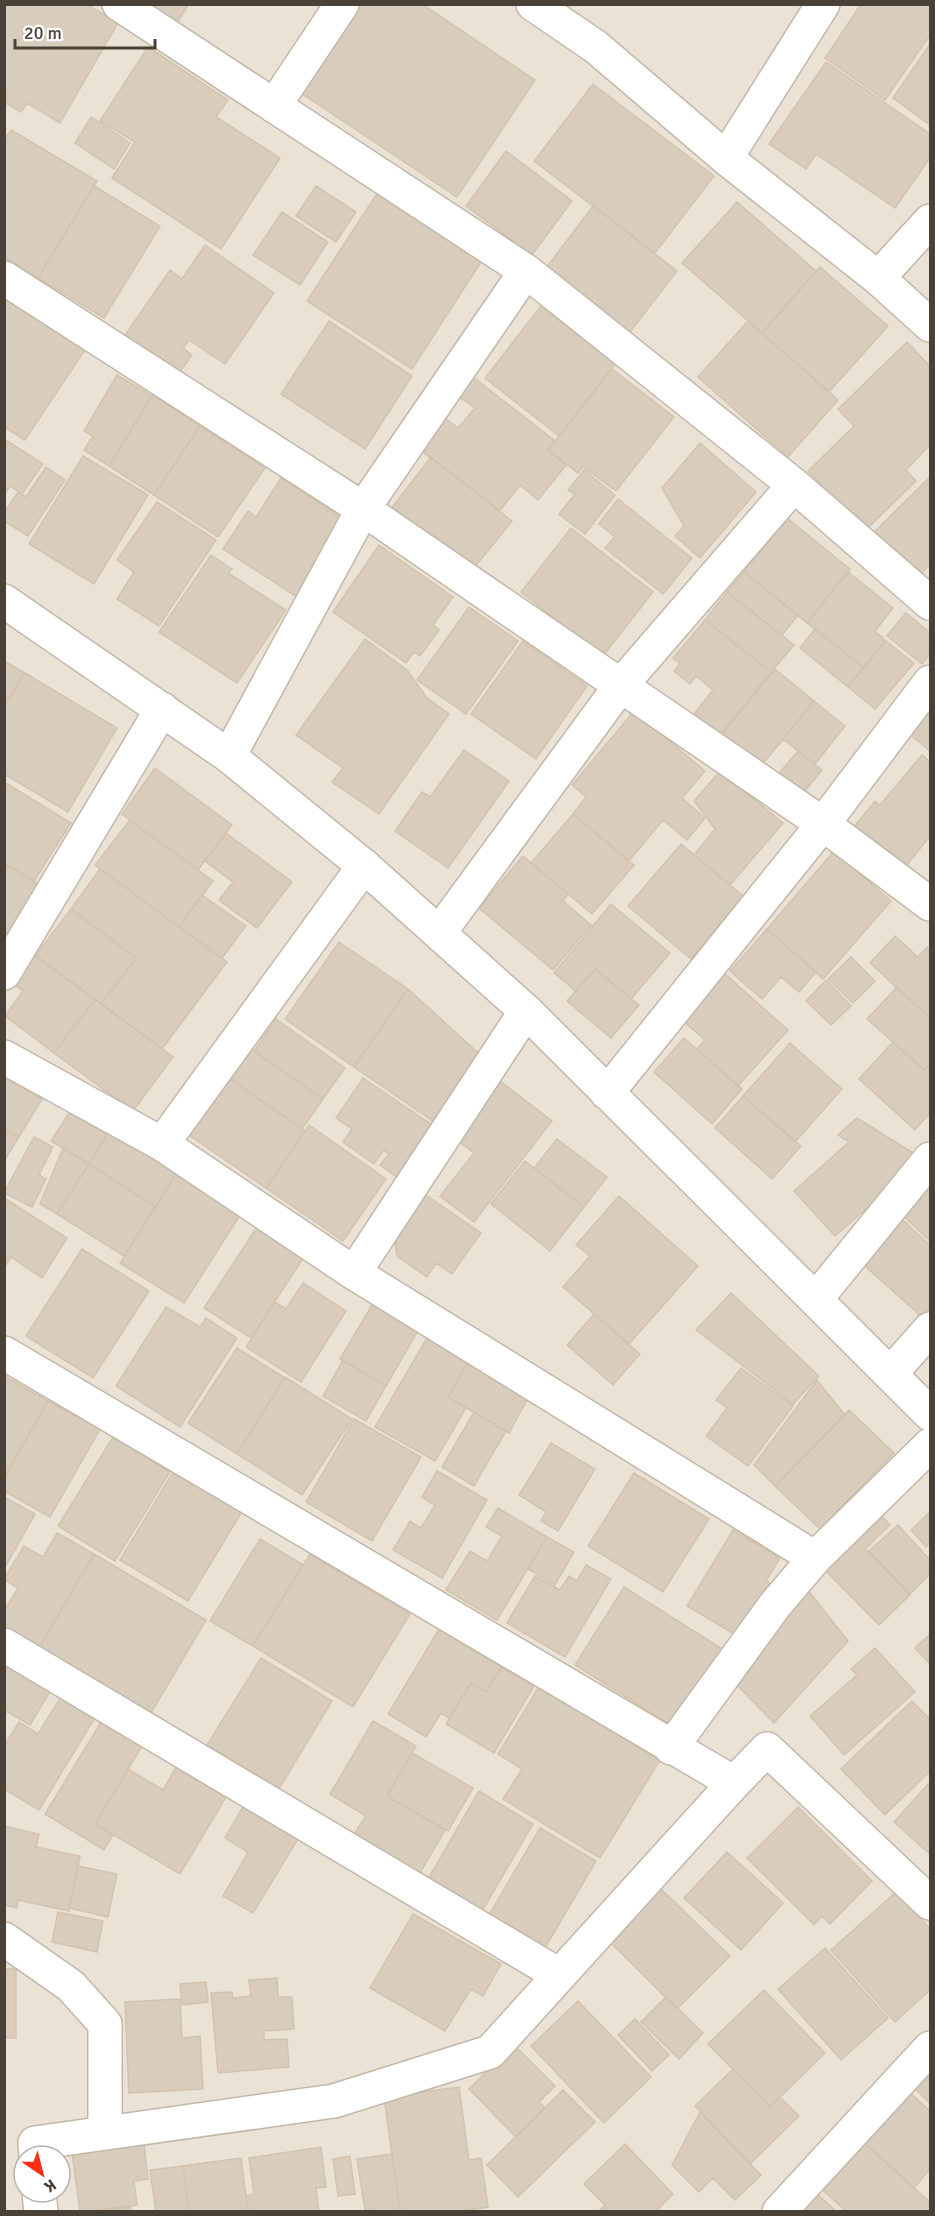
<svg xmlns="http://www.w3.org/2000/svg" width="935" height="2216" font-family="Signika,sans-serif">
<rect width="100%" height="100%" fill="#f5f0e7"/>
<path fill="#eae2d5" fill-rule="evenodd" d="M5,5H930V2211L5,2212ZM24,2156H60V2192H24Z"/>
<path fill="#d8ccbc" stroke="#d3c3ae" stroke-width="1.5" d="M4,4H86L118,23L60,123L27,103L21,112L4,102L7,92L4,91Z
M142,4H189L175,26Z
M356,4H422L535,80L457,197L298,91Z
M861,4H930V35L885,100L825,58Z
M930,44V125L893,98Z
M148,47L228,100L216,117L280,158L221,249L112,178L135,142L100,121Z
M826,62L930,134V158L895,208L816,154L806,169L769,144Z
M593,84L714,176L655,253L534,161Z
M91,117L130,143L114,169L75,143Z
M11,130L97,181L38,278L4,257V140Z
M506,151L572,201L532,255L466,206Z
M94,186L160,226L104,318L38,278Z
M316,186L356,212L336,242L296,216Z
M378,192L483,259L412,369L307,301Z
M737,202L816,271L762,333L682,263Z
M593,206L677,271L630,332L546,268Z
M282,212L328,242L300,285L253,255Z
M205,245L274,293L225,364L189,340L183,348L192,355L180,372L125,335L170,270L182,279Z
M820,267L888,326L829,392L762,333Z
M4,297L85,350L25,440L4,427Z
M541,306L615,364L559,436L485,378Z
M329,321L412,376L365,449L281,394Z
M748,321L838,400L788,457L698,377Z
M907,342L930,366V445L906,470L916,481L866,530L808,471L854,426L838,409Z
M612,369L674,417L616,491L583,467L578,473L548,450Z
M117,375L152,396L109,466L84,450L93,436L84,431Z
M473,377L555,441L548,450L566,465L538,500L520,485L500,511L414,445L439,414L458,428L475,408L458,396Z
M153,395L200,426L154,495L109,466Z
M200,426L265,468L218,537L154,495Z
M4,439L43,464L22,494L10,486L4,495Z
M700,443L756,492L700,558L675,536L684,526L662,488Z
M83,456L148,495L94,584L29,544Z
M431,457L512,521L470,573L390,510Z
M46,467L65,480L28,536L4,521V513L18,492L26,497Z
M584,470L615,495L585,534L559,514L575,494L568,490Z
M930,477V564L916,579L872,534Z
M281,478L347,521L297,597L223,549L248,511L256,517Z
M618,499L692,558L663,594L605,548L615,537L599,524Z
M157,502L216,540L159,626L117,599L134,572L117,560Z
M787,518L850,569L807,623L744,572Z
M571,528L653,592L603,656L521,592Z
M379,545L453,597L433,625L439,630L420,656L414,652L406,663L333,612Z
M211,555L232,569L228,573L286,610L237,683L159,632Z
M744,572L798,615L782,635L727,592Z
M848,572L893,608L875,631L886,641L863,667L807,623Z
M727,592L794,645L771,672L705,620Z
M469,607L518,641L466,714L417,680Z
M906,613L930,633V654L922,664L887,636Z
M705,620L771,672L717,739L691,718L713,690L696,676L690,684L674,671L680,663L673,658Z
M815,629L863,667L848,687L800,648Z
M365,639L407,670L427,698L449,714L379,814L332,782L343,768L296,735Z
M523,641L587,686L536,759L471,714Z
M886,641L914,663L875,709L848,687Z
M4,661L25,673L4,706Z
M775,669L814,701L762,765L722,734Z
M25,673L117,728L68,812L4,774V706Z
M930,695V751L903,729Z
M814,701L845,726L815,764L783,739Z
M634,711L705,771L682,798L705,818L687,840L663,820L629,861L573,814L586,797L572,785Z
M464,750L509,781L448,868L395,831L422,792L430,797Z
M798,751L822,770L801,796L776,777Z
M922,755L930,762V836L903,870L853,828L875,801L880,805Z
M155,768L232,825L198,870L122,814Z
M720,771L783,823L730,885L694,855L715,829L694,801Z
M4,782L71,823L34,881L4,863Z
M573,814L634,865L592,914L531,863Z
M130,820L213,881L179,927L95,865Z
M226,833L292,882L257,928L219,900L233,882L205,861Z
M681,844L743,896L691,959L628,906Z
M834,851L891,901L823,979L767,929Z
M523,856L568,894L563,901L591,925L553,970L479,908Z
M4,863L50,891L4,940Z
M100,869L227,962L162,1049L101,1004L136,958L71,909Z
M202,895L246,926L222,958L179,927Z
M611,904L670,953L631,999L595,969L576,991L554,973Z
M71,909L136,958L101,1004L35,956Z
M767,929L816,972L799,992L781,977L762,999L730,971Z
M895,936L918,957L927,947L930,950V1018L870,963Z
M339,942L408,989L354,1067L285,1019Z
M27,949L95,999L54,1053L5,1016L23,991L6,978Z
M851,957L875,981L853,1003L828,979Z
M595,969L639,1005L611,1038L567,1001Z
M725,974L788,1030L738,1086L697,1049L705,1040L683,1021Z
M826,980L851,1006L831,1025L806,1001Z
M897,987L930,1018V1027L927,1032L930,1035V1063L924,1070L867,1019Z
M408,989L486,1060L440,1126L354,1067Z
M95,999L173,1057L133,1111L54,1053Z
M276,1019L345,1068L323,1099L254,1051Z
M684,1038L742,1089L712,1124L654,1072Z
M893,1042L924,1070L930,1063V1113L915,1130L859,1079Z
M790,1043L842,1089L795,1142L743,1096Z
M247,1046L323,1099L302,1129L226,1076Z
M226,1076L305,1131L266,1188L186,1133Z
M4,1077L42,1099L19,1137L4,1129Z
M363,1078L444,1133L408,1185L380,1165L389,1154L384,1150L374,1164L343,1142L352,1129L336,1118Z
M496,1078L552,1121L474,1222L440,1196L474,1153L450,1135Z
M743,1096L801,1146L772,1179L715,1128Z
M71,1110L108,1133L89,1164L51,1141Z
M857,1118L923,1159L835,1236L794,1191L849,1142L838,1135Z
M309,1125L386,1179L343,1241L266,1188Z
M4,1129L19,1137L4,1161Z
M110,1130L177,1172L156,1207L89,1164Z
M34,1137L53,1147L39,1175L46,1179L32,1207L4,1193Z
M557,1139L607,1177L584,1207L534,1168Z
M63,1148L89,1164L57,1214L40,1204Z
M525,1161L584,1207L550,1251L491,1204Z
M89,1164L156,1207L124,1256L57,1214Z
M177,1172L242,1212L184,1303L120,1263Z
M930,1179V1241L900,1213Z
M423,1193L481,1233L452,1274L436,1263L427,1277L397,1256L394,1234Z
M619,1196L698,1266L629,1344L563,1287L590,1256L576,1245Z
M4,1198L67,1238L42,1278L11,1257L4,1268Z
M896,1214L930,1245V1311L924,1319L856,1258Z
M257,1227L304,1257L251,1338L204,1308Z
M82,1249L149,1291L93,1378L26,1336Z
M303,1283L346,1311L301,1382L246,1347L275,1302L286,1309Z
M731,1293L819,1376L793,1404L696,1330Z
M375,1300L420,1327L386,1386L340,1359Z
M166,1307L200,1327L206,1318L237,1338L180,1427L116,1386Z
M594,1314L640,1354L613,1385L567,1345Z
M428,1336L469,1361L448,1397L466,1408L435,1461L375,1427Z
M237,1348L285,1378L237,1454L188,1423Z
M343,1360L386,1386L366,1421L323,1396Z
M469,1361L529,1396L509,1433L448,1397Z
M741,1368L793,1406L748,1466L706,1436L727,1408L716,1400Z
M6,1377L48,1401L4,1478V1380Z
M285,1377L352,1419L302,1495L237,1454Z
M817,1380L845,1415L775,1486L754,1465Z
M48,1401L100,1429L50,1517L4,1491V1478Z
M849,1410L894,1453L820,1529L775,1486Z
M474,1412L506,1431L474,1486L442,1467Z
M354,1419L421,1457L372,1541L306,1502Z
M113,1437L170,1472L115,1561L58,1526Z
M551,1443L595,1469L558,1531L541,1521L546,1512L519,1495Z
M175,1469L243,1510L188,1601L120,1560Z
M437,1471L487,1500L442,1578L393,1550L410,1521L421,1528L435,1505L422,1497Z
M634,1473L709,1519L663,1592L588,1546Z
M4,1497L35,1514L4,1569Z
M498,1508L547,1537L497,1620L446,1590L470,1551L487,1561L502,1536L486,1527Z
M930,1512V1543L926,1547L911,1530Z
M879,1513L890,1525L865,1549L910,1595L879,1625L823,1568Z
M898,1525L930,1560V1574L910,1594L869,1551Z
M733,1530L780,1558L766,1581L778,1588L746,1641L687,1606Z
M57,1533L94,1554L39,1648L4,1628V1611L18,1588L4,1579L24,1546L43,1557Z
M547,1537L574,1552L555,1585L528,1569Z
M260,1539L303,1565L253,1646L210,1621Z
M94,1554L206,1620L151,1713L39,1648Z
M310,1554L410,1614L353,1707L253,1646Z
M586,1565L611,1579L565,1657L507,1623L535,1576L560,1590L569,1576L577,1581Z
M624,1587L724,1650L675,1728L575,1665Z
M808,1590L848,1641L774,1723L727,1675Z
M439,1629L501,1667L486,1692L471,1683L449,1718L441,1713L426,1737L388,1714Z
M930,1634V1664L915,1648Z
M875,1648L915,1692L844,1755L810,1716L857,1675L851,1669Z
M261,1658L332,1701L279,1789L207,1745Z
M4,1659L52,1688L30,1725L4,1710Z
M501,1667L534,1686L494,1753L446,1724L471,1683L486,1692Z
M539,1687L660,1760L600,1858L503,1799L522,1769L498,1754Z
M62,1695L96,1716L39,1810L4,1789V1746L19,1722L38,1734Z
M912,1701L930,1719V1771L885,1815L841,1769Z
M373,1721L416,1746L387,1796L445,1830L420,1873L354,1834L366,1816L330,1794Z
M101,1722L142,1746L95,1824L113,1835L104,1850L45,1814Z
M412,1753L473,1788L448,1831L387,1796Z
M178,1764L228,1794L180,1874L95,1824L128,1769L163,1790Z
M930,1782V1854L894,1822Z
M479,1791L533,1824L482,1911L428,1879Z
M244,1805L299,1837L253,1913L223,1896L248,1852L225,1838Z
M798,1807L872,1881L830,1924L822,1916L814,1925L747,1858Z
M4,1826L39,1834L36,1847L80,1856L69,1911L18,1900L17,1908L4,1905Z
M540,1828L596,1861L545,1948L489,1915Z
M727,1852L783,1903L741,1950L684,1898Z
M78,1866L117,1874L108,1917L69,1908Z
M655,1883L730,1956L677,2009L604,1936Z
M897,1891L930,1929V1990L895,2022L831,1950Z
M58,1912L103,1921L97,1952L52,1942Z
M413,1914L501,1964L483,1996L471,1989L445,2031L370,1988Z
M825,1948L888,2018L841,2060L778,1989Z
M4,1969H16V2038H4Z
M277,1978L278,1997H292L294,2029L264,2031V2040L287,2039L289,2067L218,2073L211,1993L232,1992L233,1998L251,1996L249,1980Z
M206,1982L208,2002L182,2005L180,1984Z
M764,1990L825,2053L770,2107L708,2044Z
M666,1997L703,2033L679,2059L641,2022Z
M180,1999L182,2038L200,2036L203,2089L129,2093L125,2002Z
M578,2001L651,2077L604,2123L531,2046Z
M635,2019L669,2055L652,2071L618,2035Z
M514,2045L555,2086L539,2102L545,2108L516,2137L469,2089Z
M930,2067V2103L913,2087Z
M733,2069L770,2107L780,2097L799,2116L750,2164L695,2106Z
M459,2087L469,2160L481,2158L488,2207L455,2212H400L384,2097Z
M904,2087L930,2111V2169L914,2188L859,2138Z
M563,2090L595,2122L518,2197L487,2165Z
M700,2112L761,2175L735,2200L713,2178L699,2192L672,2165Z
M859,2138L930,2202V2212H847L817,2185Z
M144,2144L148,2179L134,2181L137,2205L80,2212L72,2153Z
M625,2144L673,2194L655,2212H598L605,2205L584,2184Z
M321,2147L326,2187L316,2188L319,2212H248L246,2196L254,2194L249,2158Z
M392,2154L400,2212L365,2210L357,2159Z
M350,2156L355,2194L338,2196L333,2159Z
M241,2158L248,2212H189L183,2166Z
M183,2166L189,2212H156L150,2170Z
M817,2194L837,2212H801Z
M130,2207L131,2212H93Z"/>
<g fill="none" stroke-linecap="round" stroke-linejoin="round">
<g stroke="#c2b8a9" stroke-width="36">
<path id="minor" d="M119,4L526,271L794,485L930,603
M274,106L342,4
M726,158L823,4
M4,278L363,509L823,824L930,904
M878,278L930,221
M229,756L363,509L526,271
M439,933L621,685L794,485
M4,973L162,709
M4,1057L162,1144L354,1273L815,1558L930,1445
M607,1093L823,824L930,682
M162,1144L364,866
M354,1273L526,1011
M816,1299L930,1159
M4,1353L734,1783
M890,1374L930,1329
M4,1645L559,1975
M671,1748L775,1605L815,1558
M4,1939L71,1986L105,2024V2133
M36,2156L35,2143L334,2101L490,2052L734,1783L767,1749L930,1903
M39,2192L41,2212
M779,2212L930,2048"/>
</g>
<g stroke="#c2b8a9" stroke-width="36">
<path id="tertiary" d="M533,4L596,47L726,158L878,278L930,325
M4,601L229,756L364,866L526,1011L930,1414"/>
</g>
<use href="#minor" stroke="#fff" stroke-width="33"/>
<use href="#tertiary" stroke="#fff" stroke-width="33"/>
</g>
<rect width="935" height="2216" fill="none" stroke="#494135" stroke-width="12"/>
<g transform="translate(42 2174) rotate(145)"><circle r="28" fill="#ffffff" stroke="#b6b3ae" stroke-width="1.5"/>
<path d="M0-4.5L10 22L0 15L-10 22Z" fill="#ff2e15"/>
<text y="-9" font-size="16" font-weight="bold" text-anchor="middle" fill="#494135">K</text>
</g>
<path d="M15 39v9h140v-9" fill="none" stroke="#494135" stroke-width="3"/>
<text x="24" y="39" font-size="18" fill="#494135" stroke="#ffffff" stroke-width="4.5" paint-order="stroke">20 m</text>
</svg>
